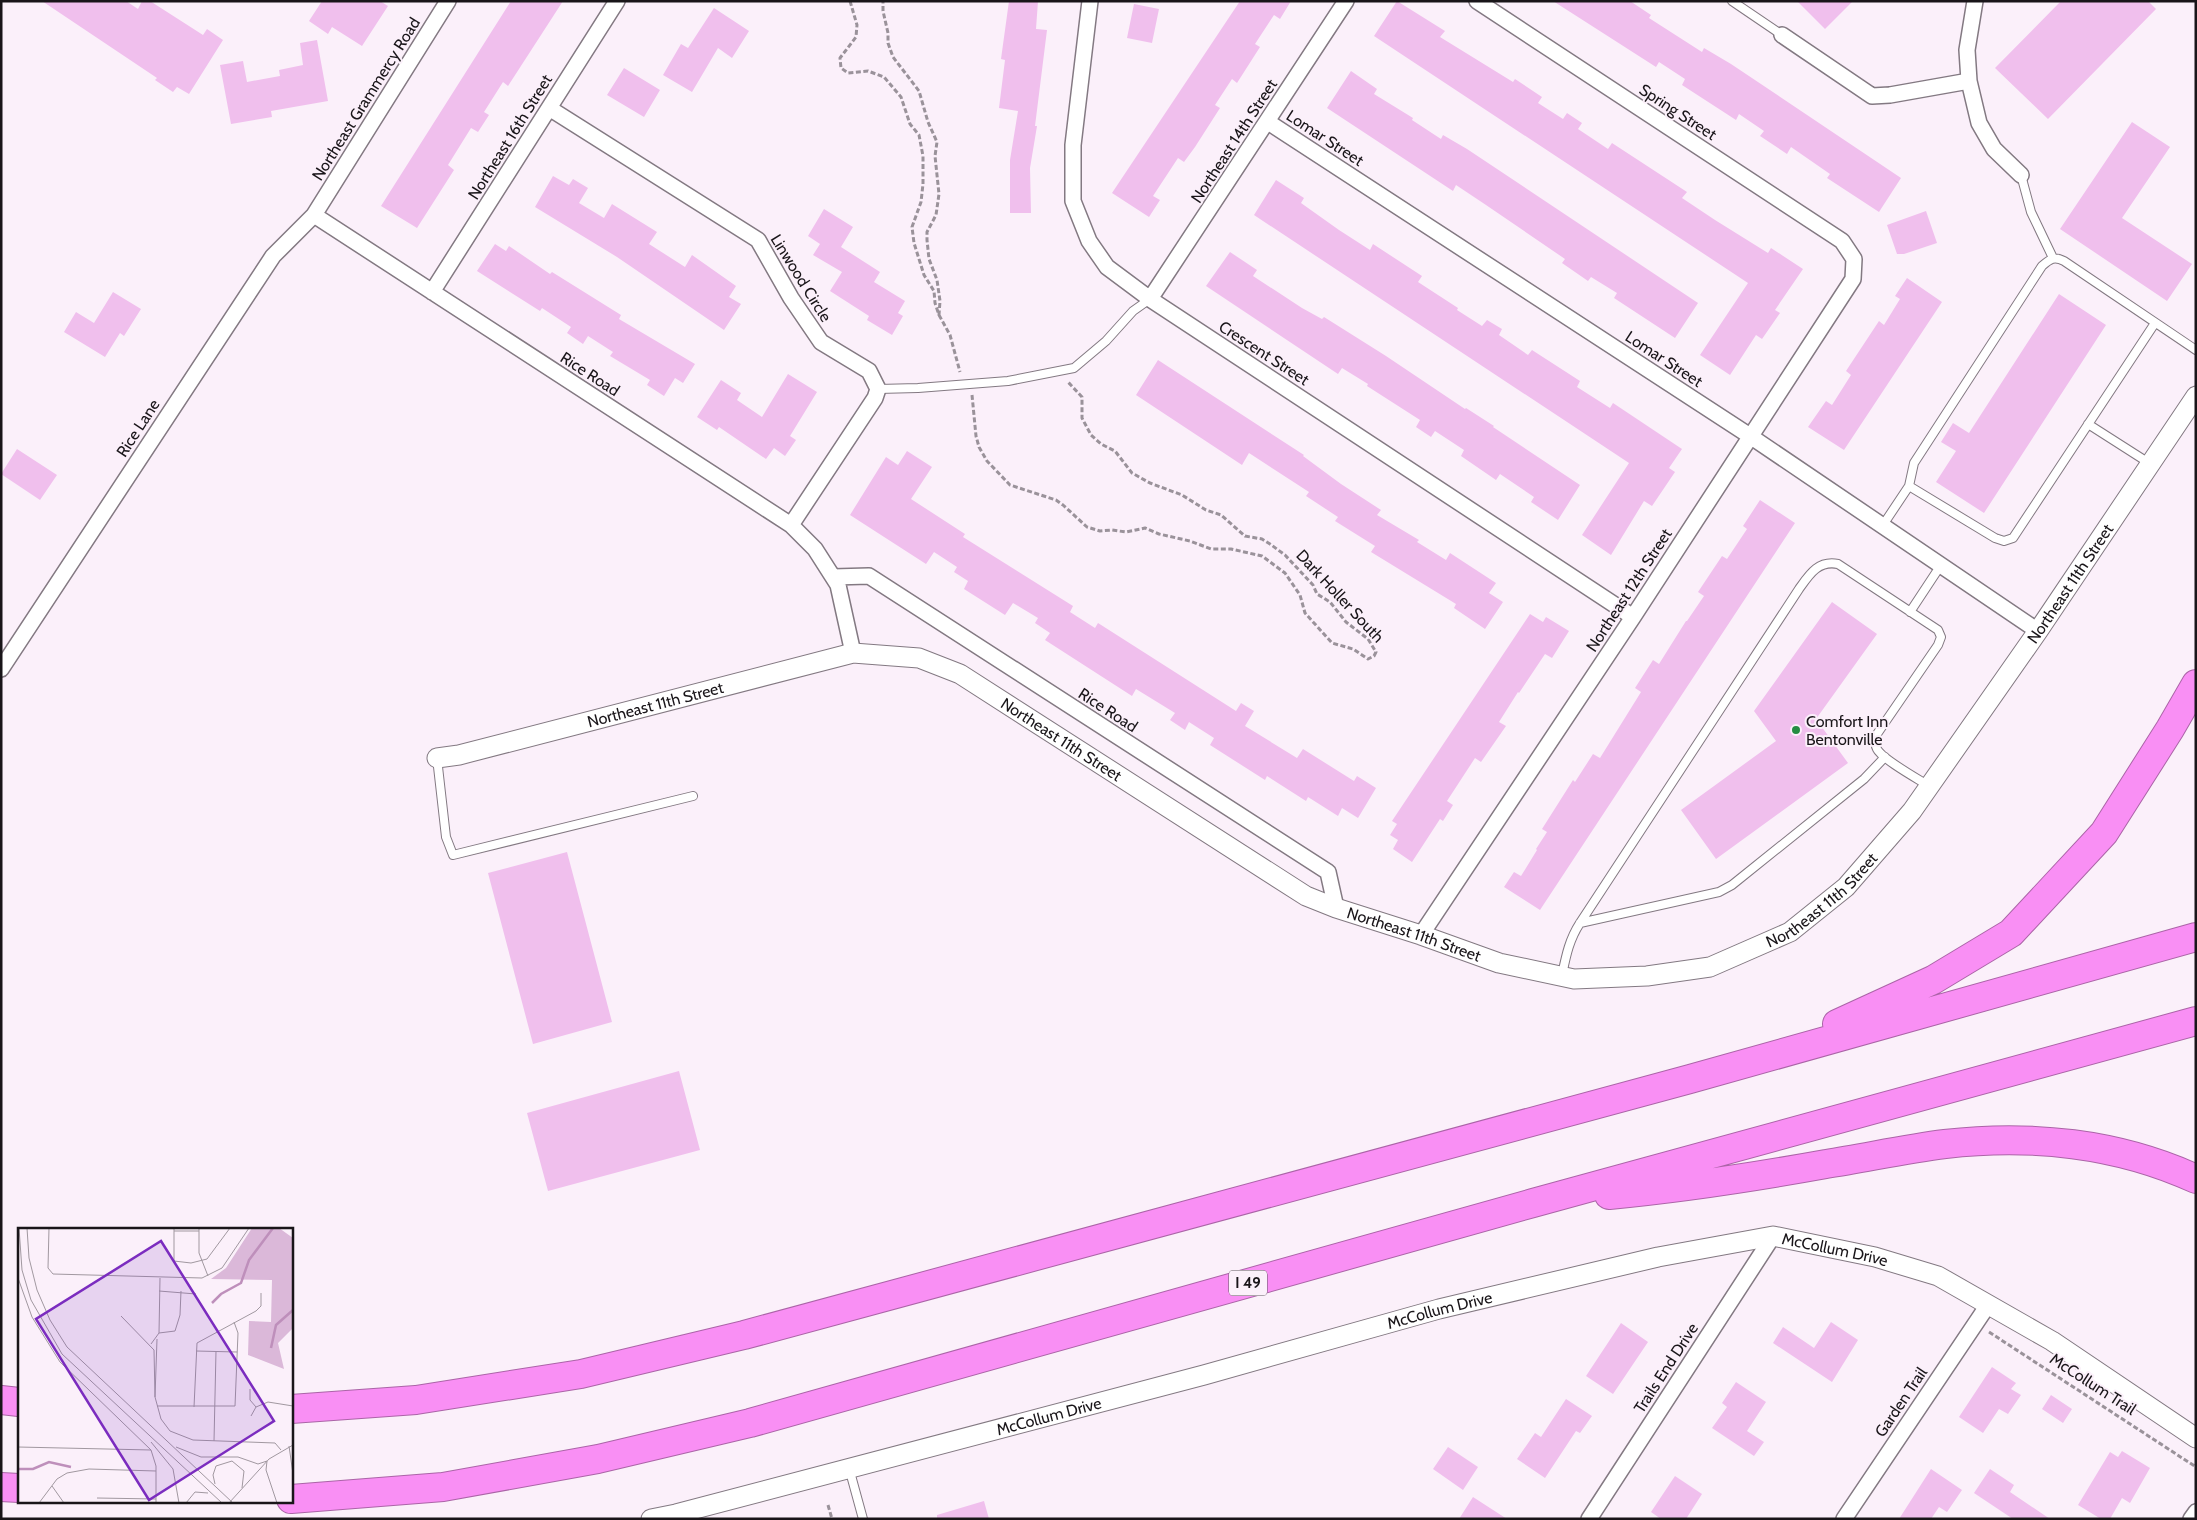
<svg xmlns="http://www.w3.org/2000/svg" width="2197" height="1520" font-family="Cabin,sans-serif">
<rect width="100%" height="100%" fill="#fbf0fa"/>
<path fill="#f0bfed" d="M42,1H126L138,9L142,1H150L203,35L207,29L223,40L189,94L177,87L173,92L155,80L157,78Z
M322,1H380L388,6L362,46L332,27L328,34L309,21Z
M511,1H563L508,86L503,82L484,112L489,115L478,132L471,128L448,165L454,170L417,228L381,206Z
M1009,1H1038L1036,29L1047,30L1035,126H1037L1030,168L1031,213H1010V160L1018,111L999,108L1005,60L1001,59Z
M1240,1H1291L1280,19L1274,15L1255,44L1260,47L1237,83L1232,79L1215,105L1220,108L1195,147L1184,162L1178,158L1153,196L1160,200L1149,217L1112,193Z
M1397,1L1445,31L1440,37L1513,82L1515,79L1542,97L1538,103L1563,119L1567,113L1582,123L1578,129L1608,149L1612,143L1687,192L1682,198L1715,220L1768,253L1771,248L1803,269L1775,310L1780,313L1762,339L1756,335L1730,375L1700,355L1748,283L1374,36Z
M1553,1H1630L1651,15L1649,18L1702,52L1704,48L1731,64L1901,178L1879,212L1827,178L1830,174L1791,147L1787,154L1760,136L1764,131L1739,114L1736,120L1682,85L1685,79L1659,62L1656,67Z
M1797,1H1853L1825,29Z
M2061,1H2148L2156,9L2048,119L1995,68Z
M1134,4L1159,9L1152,43L1127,38Z
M714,8L749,31L732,58L718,48L692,92L663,75L681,44L688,48Z
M317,40L328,101L271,111L272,117L231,124L220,65L243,61L247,82L280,76L279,70L303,65L300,43Z
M624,68L660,90L644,117L607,95Z
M1351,71L1377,89L1374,94L1413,118L1412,120L1441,139L1443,135L1467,149L1698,303L1675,338L1614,298L1617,293L1591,277L1588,281L1562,263L1565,259L1486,205L1456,185L1453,191L1327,108Z
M2132,122L2170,147L2122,218L2192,264L2167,301L2060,229Z
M553,176L569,185L573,179L588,188L579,203L604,218L612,204L657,232L649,244L685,267L692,255L736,286L729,297L741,304L724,330L617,257L535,207Z
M1276,180L1304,198L1301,203L1339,230L1370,250L1373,244L1422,276L1418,282L1458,308L1457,310L1482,326L1487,320L1502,329L1499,335L1528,355L1532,350L1580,381L1577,387L1610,408L1613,403L1682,449L1669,468L1675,472L1652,506L1644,501L1611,555L1582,535L1629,463L1254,215Z
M824,209L853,227L841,247L880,272L874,282L905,301L898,313L903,316L892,335L867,320L869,316L830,291L842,272L813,255L820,244L808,236Z
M1926,211L1937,243L1904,254H1897L1887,225Z
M495,244L506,251L509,246L550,274L552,272L621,315L619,319L695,364L683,383L675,378L664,396L647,385L650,380L610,356L613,352L588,336L583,344L567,333L571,327L542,308L540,311L477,271Z
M1230,252L1257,270L1253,276L1302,308L1322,319L1324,317L1386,356L1465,409L1466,408L1494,426L1493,427L1580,485L1558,520L1531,502L1534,497L1500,474L1496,480L1461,456L1464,450L1435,431L1431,437L1416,427L1420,420L1367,386L1368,384L1342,368L1338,374L1206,286Z
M1907,278L1942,302L1844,450L1808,427L1826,401L1832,405L1851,375L1846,371L1879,321L1884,325L1900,299L1895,296Z
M113,292L141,309L124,336L120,333L105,357L64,332L76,312L94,323Z
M2059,294L2106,325L1984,513L1936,482L1956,451L1941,442L1953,423L1969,433Z
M1158,360L1304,455L1303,456L1341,484L1381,510L1377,515L1419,540L1417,542L1446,560L1450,553L1496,583L1489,593L1503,602L1485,629L1454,608L1456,604L1371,552L1375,546L1335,521L1338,517L1306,496L1309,492L1249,453L1242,465L1136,395Z
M788,374L817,392L790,436L796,440L785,456L774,448L766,459L719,427L717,430L697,417L721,380L741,393L737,400L762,417Z
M17,449L57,475L40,500L1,474Z
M907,451L932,467L911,499L965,534L963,537L1073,606L1070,612L1095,628L1098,623L1236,711L1241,703L1254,711L1245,726L1297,758L1303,749L1354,781L1357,776L1376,788L1358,818L1342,808L1338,816L1308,797L1306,801L1267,776L1265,780L1210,745L1214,738L1189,722L1185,730L1170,720L1175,713L1136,689L1132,696L1045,640L1050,633L1035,623L1038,618L1013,603L1005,615L964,589L968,581L954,572L957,567L934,552L926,564L850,515L886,457L898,465Z
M1760,500L1795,523L1540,910L1504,887L1514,872L1521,876L1537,850L1536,849L1547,832L1542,829L1573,780L1575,782L1593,754L1600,758L1641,692L1635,688L1653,660L1659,664L1686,621H1687L1704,596L1698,592L1722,556L1727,559L1747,529L1743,526Z
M1832,602L1877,634L1816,719L1848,763L1716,859L1681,810L1776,741L1754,711Z
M1530,614L1543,622L1546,617L1569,631L1552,658L1545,654L1519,693L1518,692L1499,722L1506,726L1481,762L1475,758L1447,801L1453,805L1443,821L1440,819L1412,862L1393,849L1398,840L1390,835L1397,824L1392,821Z
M567,852L612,1022L533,1044L488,873Z
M679,1071L700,1150L548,1191L527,1113Z
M1831,1322L1858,1340L1832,1382L1773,1343L1783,1327L1814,1348Z
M1621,1323L1648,1342L1613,1394L1586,1376Z
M1992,1367L2016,1383L2011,1389L2021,1395L2008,1414L1999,1409L1983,1433L1959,1417Z
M1736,1382L1766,1402L1747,1431L1764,1442L1754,1456L1712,1428L1727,1407L1722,1403Z
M2051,1395L2072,1409L2063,1423L2042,1409Z
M1566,1399L1592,1416L1580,1433L1576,1431L1545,1478L1517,1459L1535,1433L1541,1437Z
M1448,1447L1478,1467L1463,1490L1433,1469Z
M2122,1451L2150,1468L2130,1503L2122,1498L2110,1519H2101L2078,1505L2110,1452L2118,1457Z
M1931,1469L1962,1490L1947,1512L1939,1507L1931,1519H1899Z
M1990,1469L2014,1485L2010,1492L2050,1519H2013L1974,1493Z
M1675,1476L1702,1494L1686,1519H1661L1651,1512Z
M1473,1497L1507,1519H1459Z
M984,1501L989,1519H937V1515Z"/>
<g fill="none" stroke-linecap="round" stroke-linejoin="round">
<g stroke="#837982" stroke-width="10">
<path id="service" d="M1732,1L1782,35
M2021,175L2031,212L2053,258
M878,389L918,388L1008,381L1074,368L1106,341L1133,311L1150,299
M2088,424L2149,463
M1909,486L1995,538L2004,541L2013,538L2155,323
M1883,525L1909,486L1914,463L2042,266C2050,259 2054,256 2064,261L2196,350
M1910,612L1941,565
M437,758L446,837L453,855L693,796
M1580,923L1719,892L1732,885L1864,779L1885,757
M1562,975C1566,956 1569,940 1580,923L1799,589C1809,575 1818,560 1838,564L1938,630L1941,637L1938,645L1877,734C1876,739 1874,744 1877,749C1882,759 1918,779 1929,786
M849,1468L863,1519"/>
</g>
<g stroke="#837982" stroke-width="18">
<path id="minor" d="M1090,1L1073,145V201L1089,241L1107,267L1150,299L1633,617
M1975,1L1967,50L1969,81L1979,123L1994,149L2021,175
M1782,35L1872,96L1890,95L1969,81
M549,108L758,240L791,298L821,342L869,371L878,389L875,398L791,525
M1268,122L1750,436L2038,631
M314,215L791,525L815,549L838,585L853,653
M432,292L617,1
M1150,299L1346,1
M833,577L869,576L1328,872L1336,908
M1,669L273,256L314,215L448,1
M1421,935L1633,617L1853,279L1854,259L1842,241L1477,1
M1589,1519L1773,1236
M1844,1519L1988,1305
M2191,1519L2196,1512"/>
</g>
<g stroke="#837982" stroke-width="21">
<g id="tertiary">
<path id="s1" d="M437,758L459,755L853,653L919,658L960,674L1306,896L1336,908L1421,935L1499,963L1574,979L1647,976L1710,967L1790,932L1846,887L1912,811L2038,631L2196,396"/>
<path id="s2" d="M651,1519L676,1514L1204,1375L1439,1309L1658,1257L1773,1236L1875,1257L1938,1276L2052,1341L2196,1438"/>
</g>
</g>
<g stroke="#ab64a7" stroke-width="30">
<path id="motorway" d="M1837,1024L1933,980L2011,933L2104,833L2170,729L2196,684
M1609,1195C1682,1188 1754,1177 1826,1164C1865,1158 1905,1149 1945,1144C2030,1134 2118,1143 2196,1179
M1,1400L19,1402
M291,1409L416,1400L581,1374L744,1335L1690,1079L2196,937
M1,1487L19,1488
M291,1499L443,1487L598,1459L750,1423L1533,1203L2196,1021"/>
</g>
<path stroke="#9a929a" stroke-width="3" stroke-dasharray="5 2.5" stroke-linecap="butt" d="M850,1L857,25L856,37L840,58L841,68L848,73L868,71L884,77L901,97L910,124L919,135L923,156V184L921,202L912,227L914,243L924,275L934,291L935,303L939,315L940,301L937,280L929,259L927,240V232L936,215L939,194L935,156L937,142L928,122L919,91L893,57L888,43V33L883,11V1
M939,315L950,335L960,372
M972,395L976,436L979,447L987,461L1010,485L1056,500L1063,505L1087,527L1100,531L1112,530L1126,532L1145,528L1159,534L1190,541L1211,549H1231L1262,556L1285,573L1300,595L1305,613L1332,643L1353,649L1368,659L1374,656L1376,652L1368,639L1346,622L1330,602L1317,594L1313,585L1285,555L1270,544L1262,539L1245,536L1221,515L1206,510L1182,495L1150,483L1132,473L1115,451L1101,444L1091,435L1082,418V397L1068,382
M1989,1332L2196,1467
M828,1505L832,1519"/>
<use href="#service" stroke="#fff" stroke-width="8"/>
<use href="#minor" stroke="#fff" stroke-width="15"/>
<use href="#tertiary" stroke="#fff" stroke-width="19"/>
<use href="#motorway" stroke="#f98ff4" stroke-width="28"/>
</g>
<circle fill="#258c42" stroke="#fbf0fa" stroke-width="2" cx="1796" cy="730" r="5"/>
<g text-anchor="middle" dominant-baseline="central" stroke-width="4" stroke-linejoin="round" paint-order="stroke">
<rect fill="#fbf0fa" stroke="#5d575c" stroke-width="1" x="1229" y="1270.5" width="38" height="25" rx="4"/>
<g font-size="15" font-weight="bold" fill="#191519">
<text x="1248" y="1283">I 49</text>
</g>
<g font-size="16" fill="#191519" stroke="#fbf0fa">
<text transform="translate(366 99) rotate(-58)">Northeast Grammercy Road</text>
<text transform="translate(1678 112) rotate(33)">Spring Street</text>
<text transform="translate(510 137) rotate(-58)">Northeast 16th Street</text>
<text transform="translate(1325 138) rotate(33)">Lomar Street</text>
<text transform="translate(1234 141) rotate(-57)">Northeast 14th Street</text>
<text transform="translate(801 278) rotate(58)">Linwood Circle</text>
<text transform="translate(1264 353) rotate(33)">Crescent Street</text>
<text transform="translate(1664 359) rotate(33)">Lomar Street</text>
<text transform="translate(590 374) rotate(33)">Rice Road</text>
<text transform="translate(138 428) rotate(-57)">Rice Lane</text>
<text stroke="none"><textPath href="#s1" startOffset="1905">Northeast 11th Street</textPath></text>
<text transform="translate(1629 590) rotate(-57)">Northeast 12th Street</text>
<text transform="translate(1340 596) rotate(47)">Dark Holler South</text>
<text stroke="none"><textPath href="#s1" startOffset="225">Northeast 11th Street</textPath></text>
<text transform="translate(1108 710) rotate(33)">Rice Road</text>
<text stroke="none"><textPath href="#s1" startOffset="660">Northeast 11th Street</textPath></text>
<text stroke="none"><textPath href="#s1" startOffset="1500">Northeast 11th Street</textPath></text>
<text stroke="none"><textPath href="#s1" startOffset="1065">Northeast 11th Street</textPath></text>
<text stroke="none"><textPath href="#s2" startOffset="1221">McCollum Drive</textPath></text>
<text stroke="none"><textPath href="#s2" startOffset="816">McCollum Drive</textPath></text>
<text transform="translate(1666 1368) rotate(-57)">Trails End Drive</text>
<text transform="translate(2093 1384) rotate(33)">McCollum Trail</text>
<text transform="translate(1901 1402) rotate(-56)">Garden Trail</text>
<text stroke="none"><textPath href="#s2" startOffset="411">McCollum Drive</textPath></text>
</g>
<g font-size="16" fill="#191519" stroke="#fbf0fa" text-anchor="start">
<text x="1806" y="721">Comfort Inn<tspan x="1806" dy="18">Bentonville</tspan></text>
</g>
</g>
<g transform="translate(18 1228)">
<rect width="275" height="275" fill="#fbf0fa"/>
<path d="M234,0H261L275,10V100L260,115L266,141L230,127L231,93L253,94L254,52L193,51L208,40Z" fill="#dbb8d9"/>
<path fill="none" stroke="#be8fbb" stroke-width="2.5" d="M194,75L203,66L223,55L231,32L255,0M253,120L258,97L275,82M0,241H15L31,234L53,239"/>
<path fill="none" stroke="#a198a0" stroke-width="1" d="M1,0L4,42L13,72L44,126L204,275M9,0L11,30L19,62L32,92L49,119L215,275M31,0L30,40L35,46L184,50L204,40L231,0M156,0V33L173,35L189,31L212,0M181,0V25L190,48M156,3H181M0,50L14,89L42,134L133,222L138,238V275M141,63L178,66M103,88L136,122L137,169L143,191L152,203L175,212L257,215L263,222M141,105L157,103L162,87L163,63M133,116L141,105L142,50M178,123L219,124M232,161V172L238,179M137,169L139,111M139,178H217L220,105L216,94M176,179L179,115L238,83L243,78V65M233,188L238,179L250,174L275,178M196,213L198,123M133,214L155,241L161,275M271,218L275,246M0,219L133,222M158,219L183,229H220L240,236L249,233L248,242L259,275M197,256L195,247L198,238L214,233L226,243L224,260M34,258L46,275M79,270L138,271M21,275L39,251L49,245L71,241L138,243M168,275L177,264L190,265M211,275L251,231L275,217"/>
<path fill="#7b2cbf" fill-opacity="0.15" stroke="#7b2cbf" stroke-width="2.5" d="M143,13L256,193L131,272L18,91Z"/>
<rect width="275" height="275" fill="none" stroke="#191519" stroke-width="2.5"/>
</g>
<rect width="2197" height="1520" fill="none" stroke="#191519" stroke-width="5"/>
</svg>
